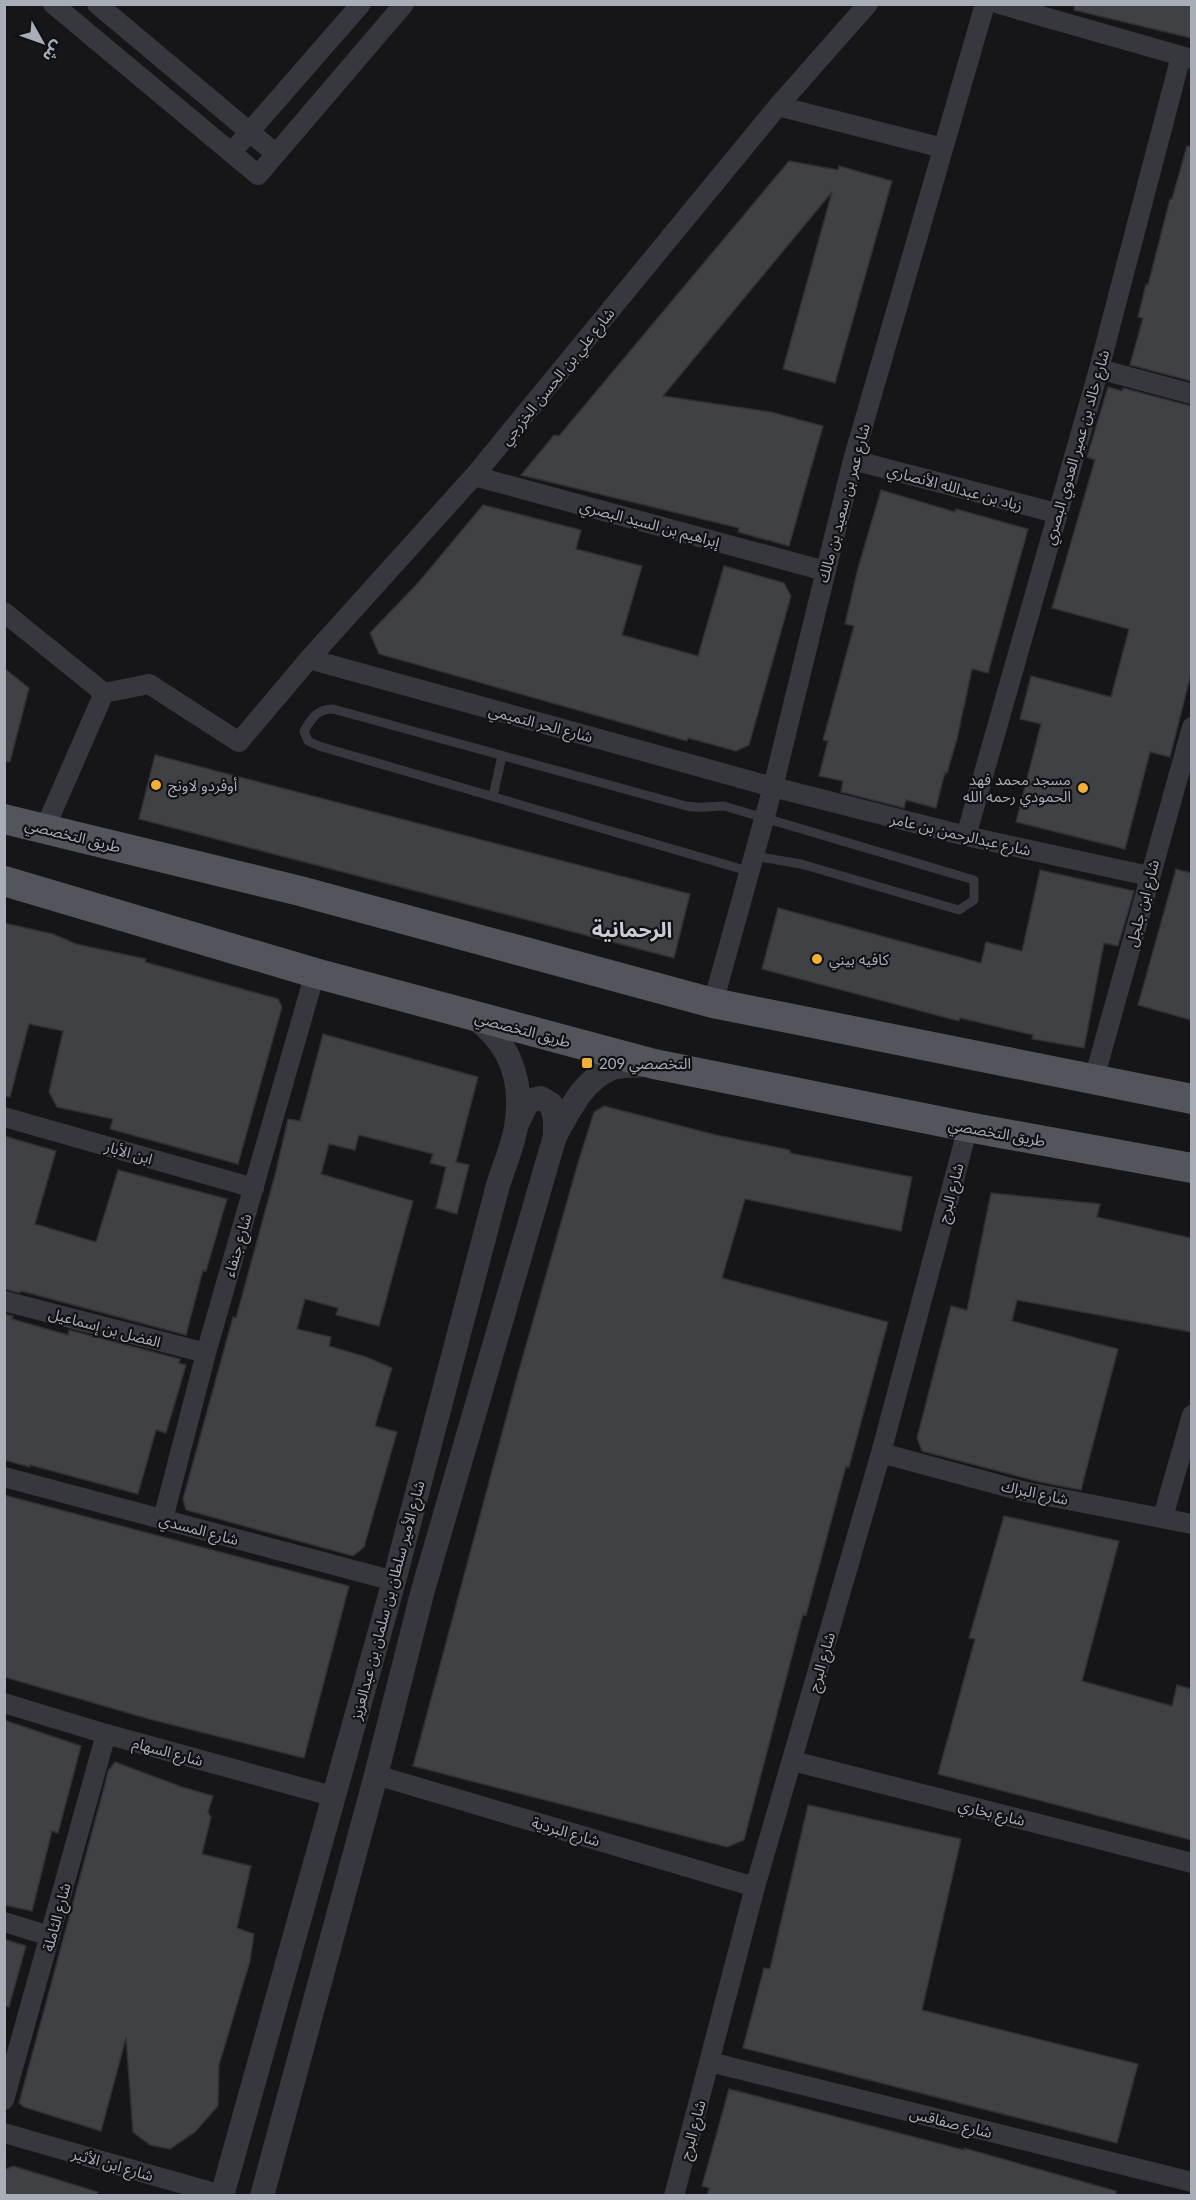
<svg xmlns="http://www.w3.org/2000/svg" width="1196" height="2200" font-family="Lato,'Noto Sans Arabic',sans-serif">
<rect width="100%" height="100%" fill="#161618"/>
<path fill="#404145" stroke="#303034" stroke-width="1.5" d="M1075,4H1191V38L1074,10Z
M1187,146L1191,147V381L1130,365L1143,318L1138,317L1146,284L1148,285L1170,199H1172Z
M789,161L838,170L839,166L892,181L835,383L783,369L832,192L663,396L771,412L823,426L789,546L738,532L739,528L521,475L554,435L559,436Z
M1108,387L1122,391L1123,388L1191,406V674L1170,757L1150,752L1125,849L1016,822L1041,724L1020,719L1031,676L1111,697L1129,629L1052,608L1095,460L1087,457Z
M881,490L955,512L956,509L1028,529L988,673L972,669L957,739L947,773L945,772L936,808L906,800L904,808L841,792L843,781L819,776L828,741L823,740L854,626L845,624L858,568Z
M483,505L581,530L576,549L642,566L622,635L698,656L724,566L784,583L791,596L749,745L736,751L688,738L687,741L379,654L370,633L418,583Z
M4,668L29,688L10,762L4,761Z
M155,755L690,894L674,958L139,819Z
M1176,869L1191,873V1020L1138,1005Z
M1040,870L1134,891L1118,946L1104,943L1084,1048L1032,1039L1033,1035L960,1018L959,1021L762,969L778,908L981,963L986,942L1022,951Z
M4,923L53,934L76,944L146,959L145,962L278,999L282,1007L238,1164L110,1129L113,1119L57,1107L49,1092L63,1031L29,1024L10,1097L4,1096Z
M323,1034L478,1077L456,1162L469,1165L457,1214L436,1208L446,1167L430,1163L433,1154L359,1135L355,1150L329,1144L321,1174L413,1201L379,1326L336,1315L338,1308L305,1299L297,1329L331,1337L329,1346L366,1357L392,1368L375,1426L397,1432L364,1547L353,1556L186,1510L183,1499L233,1317L236,1318L275,1175L288,1119L300,1121Z
M604,1106L716,1135L790,1150V1153L912,1177L901,1231L745,1199L722,1278L888,1322L849,1467L846,1466L806,1615L803,1614L744,1840L727,1847L413,1766L519,1370L578,1163L594,1112Z
M4,1136L56,1151L35,1224L96,1242L118,1170L227,1199L206,1271L203,1270L186,1335L21,1291L20,1293L4,1289Z
M991,1193L1100,1204L1097,1217L1191,1238V1332L1017,1300L1012,1321L1118,1349L1081,1490L1040,1482L922,1451L917,1438L951,1306L967,1310Z
M4,1314L13,1316L12,1319L68,1335L69,1330L180,1359L179,1363L186,1365L166,1433L156,1430L138,1494L30,1465V1467L4,1460Z
M4,1495L349,1586L304,1758L149,1719L4,1677Z
M1004,1516L1119,1541L1082,1681L1172,1706L1177,1685L1191,1689V1840L938,1774L975,1639L969,1638Z
M4,1720L81,1746L58,1833L52,1831L32,1911L4,1905Z
M115,1762L182,1787L213,1796L208,1812L211,1817L202,1854L251,1866L237,1928L254,1934L250,1961L219,2065L218,2106L195,2132L170,2149L150,2145L133,2132L126,2038L101,2131L24,2107L19,2103L105,1784L108,1771Z
M808,1805L961,1839L922,2010L1138,2064L1117,2143L743,2048L764,1968L770,1969Z
M4,1939L26,1946L9,2007L4,2006Z
M729,2089L964,2150V2148L1116,2191V2196H707L709,2188L702,2186Z
M13,2166L98,2192L97,2196H4V2170Z"/>
<g fill="none" stroke-linecap="round" stroke-linejoin="round">
<path stroke="#37383d" stroke-width="9" d="M493,796L502,756
M748,871L319,746L308,741L304,731C312,718 317,709 333,709L686,806C702,809 709,806 724,806L974,880V900L959,910L801,864L754,856"/>
<path stroke="#37383d" stroke-width="20" d="M53,4L258,175L404,4
M97,4L276,154
M999,4L1192,59
M778,106L943,148
M231,153L361,4
M1099,369L1192,394
M853,460L1056,513
M474,476L825,571
M4,612L104,693
M309,659L773,787L966,836L1149,876
M104,693L149,684L239,742L309,659L474,476L778,106L868,4
M45,828L104,693
M966,836L1099,369L1181,56
M713,1003L773,787L853,460L985,4
M1094,1079L1192,727
M4,1117L254,1188
M4,1301L206,1353
M881,1453L1022,1491L1192,1524
M4,1477L394,1581
M1163,1517L1192,1415
M163,1519L206,1353L315,973
M4,1703L106,1734L332,1796
M793,1761L1192,1863
M376,1775L755,1887
M4,1922L50,1936
M710,2062L1192,2182
M4,2100L106,1734
M4,2133L222,2195
M674,2196L755,1887L881,1453L968,1127"/>
<path stroke="#37383d" stroke-width="24" d="M518,1122L528,1101L541,1098L551,1104L555,1119V1136
M222,2196L394,1581L498,1185C504,1166 513,1146 516,1127C524,1081 510,1042 472,1016
M262,2196L376,1775L423,1590L555,1136C570,1110 581,1083 610,1069C619,1065 633,1066 643,1065"/>
<path stroke="#53555c" stroke-width="30" d="M4,819L300,891L713,1003L1192,1099
M4,881L315,973L654,1064L968,1127L1192,1168"/>
</g>
<g fill="#f2b134" stroke="#111113" stroke-width="2">
<circle cx="156" cy="785" r="6"/>
<circle cx="1083" cy="788" r="6"/>
<circle cx="817" cy="959" r="6"/>
<rect x="581" y="1057" width="12" height="12" rx="3"/>
</g>
<g text-anchor="middle" dominant-baseline="central" stroke-width="4.5" stroke-linejoin="round" paint-order="stroke">
<g font-size="15" fill="#a8adb8" stroke="#111113">
<text transform="translate(557 376) rotate(-51)">شارع علي بن الحسن الخزرجي</text>
<text transform="translate(1076 447) rotate(-74)">شارع خالد بن عمير العدوي البصري</text>
<text transform="translate(955 487) rotate(15)">زياد بن عبدالله الأنصاري</text>
<text transform="translate(843 503) rotate(-75)">شارع عمر بن سعيد بن مالك</text>
<text transform="translate(650 523) rotate(15)">إبراهيم بن السيد البصري</text>
<text transform="translate(541 723) rotate(15)">شارع الحر التميمي</text>
<text transform="translate(961 834) rotate(13)">شارع عبدالرحمن بن عامر</text>
<text transform="translate(73 835) rotate(14)">طريق التخصصي</text>
<text transform="translate(1142 903) rotate(-75)">شارع ابن جلجل</text>
<text transform="translate(523 1029) rotate(15)">طريق التخصصي</text>
<text transform="translate(997 1132) rotate(10)">طريق التخصصي</text>
<text transform="translate(129 1152) rotate(16)">ابن الأبار</text>
<text transform="translate(950 1193) rotate(-75)">شارع البرج</text>
<text transform="translate(237 1245) rotate(-74)">شارع جنفاء</text>
<text transform="translate(105 1327) rotate(15)">الفضل بن إسماعيل</text>
<text transform="translate(1035 1492) rotate(12)">شارع البراك</text>
<text transform="translate(199 1529) rotate(15)">شارع المسدي</text>
<text transform="translate(387 1600) rotate(-75)">شارع الأمير سلطان بن سلمان بن عبدالعزيز</text>
<text transform="translate(821 1662) rotate(-74)">شارع البرج</text>
<text transform="translate(168 1751) rotate(15)">شارع السهام</text>
<text transform="translate(992 1812) rotate(14)">شارع بخاري</text>
<text transform="translate(566 1831) rotate(16)">شارع البردية</text>
<text transform="translate(56 1917) rotate(-75)">شارع الثاملة</text>
<text transform="translate(951 2122) rotate(14)">شارع صفاقس</text>
<text transform="translate(692 2130) rotate(-75)">شارع البرج</text>
<text transform="translate(113 2164) rotate(16)">شارع ابن الأثير</text>
</g>
<g font-size="15" fill="#a8adb8" stroke="#111113" text-anchor="start">
<text x="1071" y="779" text-anchor="end">مسجد محمد فهد<tspan x="1071" dy="17">الحمودي رحمه الله</tspan></text>
<text x="168" y="785">أوفردو لاونج</text>
<text x="829" y="959">كافيه بيني</text>
<text x="599" y="1063">التخصصي 209</text>
</g>
<g font-size="21" font-weight="bold" fill="#c9ccd4" stroke="#111113">
<text x="632" y="928">الرحمانية</text>
</g>
</g>
<rect width="1196" height="2200" fill="none" stroke="#a8adb8" stroke-width="12"/>
<g transform="translate(42 42) rotate(130)" stroke="#111113" stroke-width="4.5" paint-order="stroke">
<path d="M0-4.5L10 22L0 15L-10 22Z" fill="#a8adb8"/>
<text y="-9" font-size="16" font-weight="bold" text-anchor="middle" fill="#a8adb8">ش</text>
</g>
</svg>
